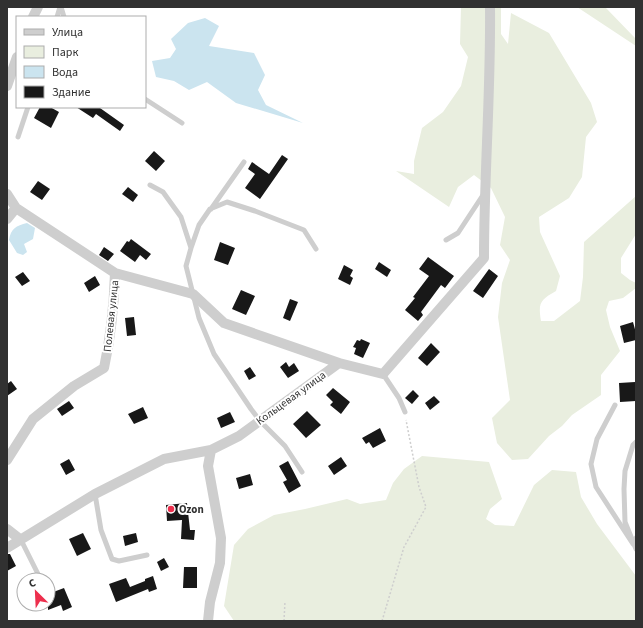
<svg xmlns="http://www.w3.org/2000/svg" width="643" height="628" font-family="'Source Sans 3',sans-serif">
<rect width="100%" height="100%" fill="#fff"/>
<path fill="#e9eedf" d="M461,7H501V34L508,44L511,13L549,33L591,103L597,122L586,137L582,177L569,198L539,217L540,232L560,276L556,291C540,300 538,303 541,321H554L580,301L583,277L584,242L636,196V234L621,258V273L630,280L636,283V288L623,298L609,301L606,310L610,327L620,351L601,375V395L572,415L562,426L549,436L528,459L512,460L497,443L492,418L510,400L498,317L502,283L510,260L500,245L505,217L491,188L474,175L458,187L449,207L396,171L414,174V161L422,128L443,112L461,86L468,57L460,44Z
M577,7H605L636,39V46Z
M422,456L489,462L502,499L490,509L486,519L495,525L514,526L534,485L552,470L576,472L581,497L597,524L636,576V621H234L224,606L234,545L248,529L274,515L305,509L347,499L360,504L386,500L393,483L404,469Z"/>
<path fill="#cbe4ef" d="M205,18L219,26L209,46L254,53L265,75L258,90L266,105L303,123L236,103L207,82L189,90L174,81L156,77L152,61L170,58L176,49L171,39L188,23Z
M27,223L35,228L33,239L24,244L27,252L23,255L17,253L9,240C11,228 16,226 27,223Z"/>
<path fill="#181818" d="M40,107H50L59,112L51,128L34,118Z
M76,107H100V108L124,125L120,131L96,114L93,118Z
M154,151L165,161L156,171L145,161Z
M282,155L288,159L260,199L245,188L255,174L248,169L252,162L269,174Z
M38,181L50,189L42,200L30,192Z
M128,187L138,195L133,202L122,194Z
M131,239L151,254L146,260L140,255L135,262L120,251L127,241L129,242Z
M220,242L235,248L228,265L214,260Z
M104,247L114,254L108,261L99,255Z
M428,257L454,276L445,288L441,285L421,312L423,315L418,321L405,310L415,298L413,297L429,276L419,269Z
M379,262L391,270L387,277L375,269Z
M344,265L353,270L350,276L353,278L350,285L338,279Z
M489,269L498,276L483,298L473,291Z
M23,272L30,281L22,286L15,277Z
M95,276L100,285L89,292L84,283Z
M241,290L255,296L246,315L232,309Z
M290,299L298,302L290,321L283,318Z
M134,317L136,335L127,336L125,318Z
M633,322L636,333V340L624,343L620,326Z
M361,339L370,343L363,358L354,354L356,348L353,347L357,340L360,341Z
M431,343L440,352L427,366L418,358Z
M286,362L289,367L294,363L299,371L288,378L280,367Z
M250,367L256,376L249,380L244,371Z
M11,381L17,389L7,396V384Z
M635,382L636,401L620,402L619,383Z
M333,388L350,402L341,414L330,405L333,402L326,395Z
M413,390L419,396L412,404L405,398Z
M434,396L440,402L430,410L425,403Z
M69,401L74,408L62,416L57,409Z
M143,407L148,418L134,424L128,414Z
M307,411L321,425L306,438L293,424Z
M230,412L235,422L221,428L217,418Z
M380,428L386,441L373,448L369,442L366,444L362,438Z
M341,457L347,466L334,475L328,466Z
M69,459L75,470L66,475L60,464Z
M288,461L301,486L289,493L283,482L287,480L279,466Z
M250,474L253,485L239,489L236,478Z
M187,503L190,530H195L194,540L181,539L182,520L167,521L166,505Z
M83,533L91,549L77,556L69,539Z
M136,533L138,542L125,546L123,536Z
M7,554H10L16,566L7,571Z
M164,558L169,567L161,571L157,562Z
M184,567H197V588H183Z
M153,576L157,589L149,592L148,589L116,602L109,584L126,578L130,587L145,581V579Z
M64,588L72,607L63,611L61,605L48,610V594Z"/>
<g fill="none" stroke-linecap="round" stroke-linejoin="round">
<path stroke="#cecece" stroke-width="1.5" stroke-dasharray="2 2" stroke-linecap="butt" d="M284,621L285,601
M382,621L404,547L426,507L419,487L406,420"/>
<path stroke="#cecece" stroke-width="5" d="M61,7L64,17
M57,17L60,7
M145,99L182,123
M18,137L28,107
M150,185L163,192L181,217L191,248L186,266L199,318L214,354L251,409L260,421L285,446L302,472
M211,209L244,162
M446,240L458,233L483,195
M191,248L199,225L210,209L227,202L255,211L304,230L316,249
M383,374L399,398L405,412
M615,405L597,439L591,464L596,487L633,544L636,538
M636,442L633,445L625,471L624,489L625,522L636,549
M95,494L101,530L112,559L119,561L147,555
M21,540L40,578"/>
<path stroke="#cecece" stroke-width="10" d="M33,17L38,7
M7,86L17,57
M7,194L16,208L115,273L193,294L224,323L339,363
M7,219L16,208
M7,460L33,419L74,386L104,368C111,336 114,305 115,273
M7,529L21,540
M7,548L95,494L164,459L211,450L239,436L339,363L383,374L484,258C484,175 491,91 490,7
M208,621L210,602L220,563L221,538L208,466L211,450"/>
</g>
<circle fill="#ed2f4d" stroke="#fff" stroke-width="1.5" cx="171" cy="509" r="4"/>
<g text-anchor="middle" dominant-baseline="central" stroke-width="4" stroke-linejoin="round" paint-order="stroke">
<g font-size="11" fill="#313131" stroke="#fff">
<text transform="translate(111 316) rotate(-84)">Полевая улица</text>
<text transform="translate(291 398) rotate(-36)">Кольцевая улица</text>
</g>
<g font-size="11" font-weight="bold" fill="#313131" stroke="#fff" text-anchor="start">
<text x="179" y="509">Ozon</text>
</g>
</g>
<rect width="643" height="628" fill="none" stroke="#313131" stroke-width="16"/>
<rect x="16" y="16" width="130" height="92" fill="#ffffff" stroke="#adadad"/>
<rect x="24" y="29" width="20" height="6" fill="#cecece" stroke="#adadad"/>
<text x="52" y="36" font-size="12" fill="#313131">Улица</text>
<rect x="24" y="46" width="20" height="12" fill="#e9eedf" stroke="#adadad"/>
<text x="52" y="56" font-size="12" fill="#313131">Парк</text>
<rect x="24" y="66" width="20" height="12" fill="#cbe4ef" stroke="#adadad"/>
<text x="52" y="76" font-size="12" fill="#313131">Вода</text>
<rect x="24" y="86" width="20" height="12" fill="#181818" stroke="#adadad"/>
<text x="52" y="96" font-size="12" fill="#313131">Здание</text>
<g transform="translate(36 592) rotate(336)"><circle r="19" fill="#ffffff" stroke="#adadad"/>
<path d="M0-3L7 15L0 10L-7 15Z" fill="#ed2f4d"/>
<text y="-6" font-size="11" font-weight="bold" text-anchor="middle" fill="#313131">С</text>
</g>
</svg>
